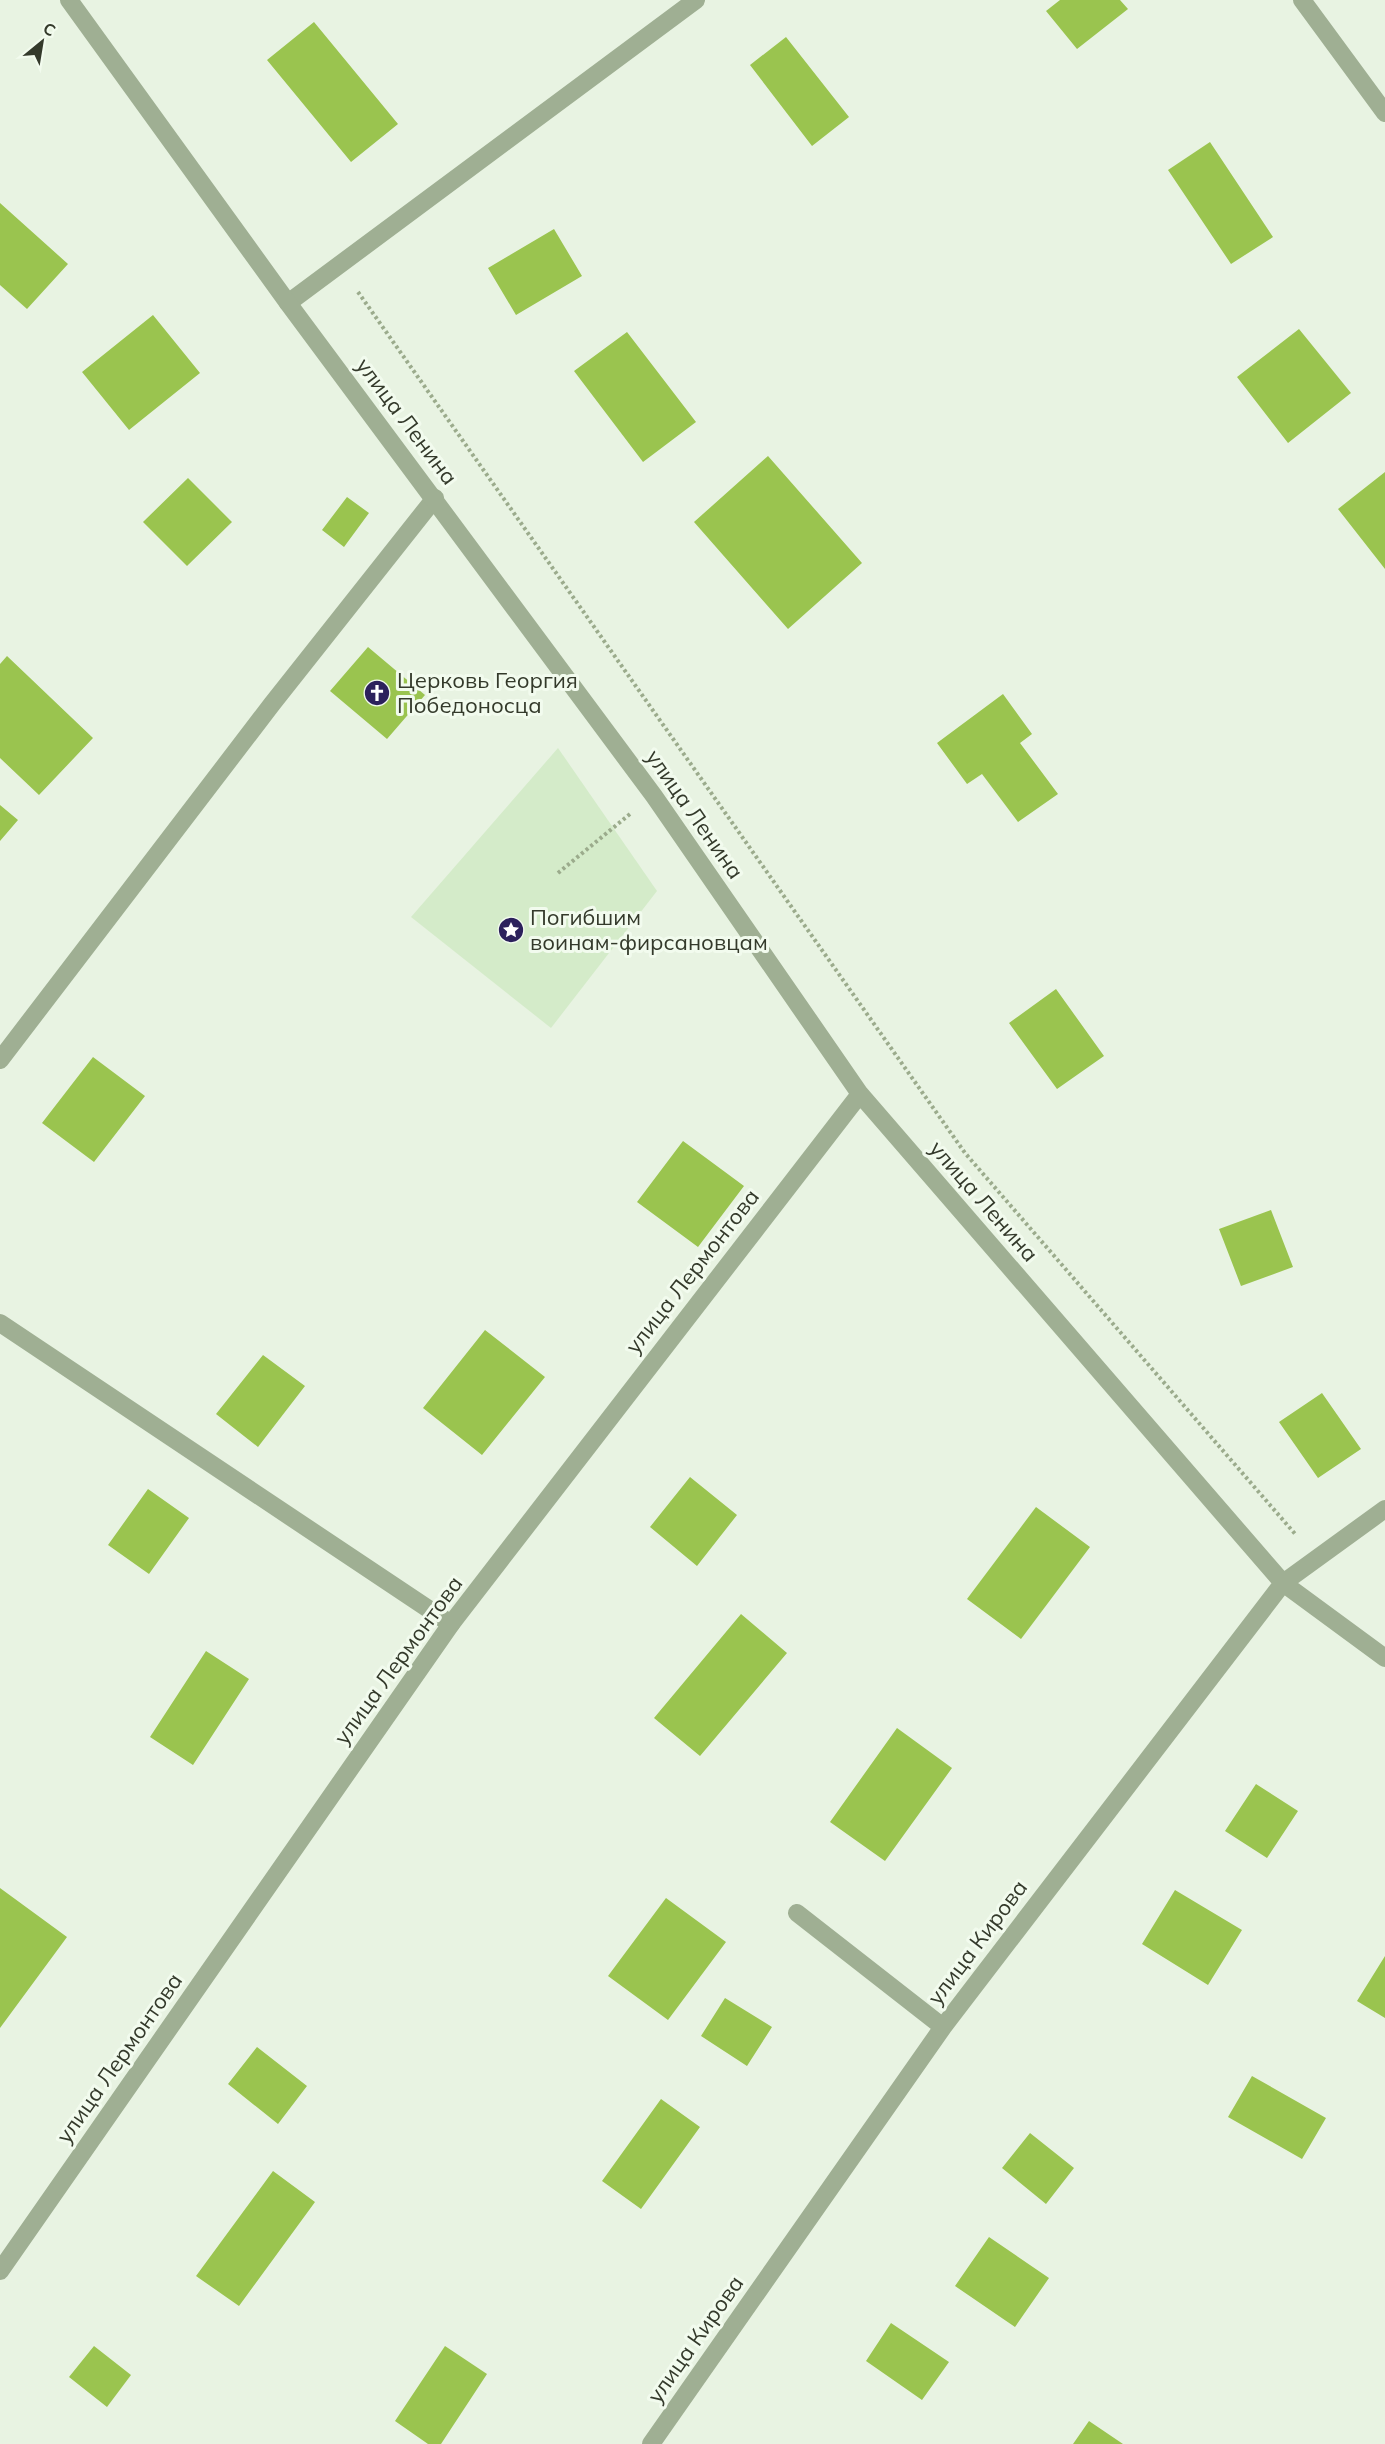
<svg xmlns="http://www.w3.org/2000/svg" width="1385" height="2444" font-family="Mulish,sans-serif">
<rect width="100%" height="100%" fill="#e8f3e2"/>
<path fill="#d4ebc9" d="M558,748L657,891L551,1028L411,917Z"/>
<path fill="#9ac44f" d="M1060,0H1120L1128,9L1077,49L1046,11Z
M314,22L398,124L351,162L267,60Z
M786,37L849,117L812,146L750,65Z
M1210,142L1273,237L1231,264L1168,170Z
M0,203L68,264L27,309L0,285Z
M554,229L582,276L516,315L488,268Z
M153,315L200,373L129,430L82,372Z
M1299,329L1351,393L1288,443L1237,377Z
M627,332L696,422L643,462L574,371Z
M768,456L862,563L788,629L694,522Z
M1385,472V569L1338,509Z
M188,478L232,522L187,566L143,522Z
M347,497L369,513L344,547L322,530Z
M368,647L425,695L387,739L330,691Z
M7,656L93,738L39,795L0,758V664Z
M1003,694L1032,734L1020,743L1058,794L1018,822L982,774L967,784L937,743Z
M0,805L18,820L0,841Z
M1056,989L1104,1056L1057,1089L1009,1023Z
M93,1057L145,1096L94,1162L42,1123Z
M683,1141L744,1186L698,1247L637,1202Z
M1271,1210L1293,1267L1241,1286L1219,1229Z
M485,1330L545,1377L482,1455L423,1408Z
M263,1355L305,1386L258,1447L216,1414Z
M1322,1393L1361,1449L1318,1478L1279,1422Z
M690,1477L737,1515L697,1566L650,1527Z
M148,1489L189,1518L149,1574L108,1545Z
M1036,1507L1090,1547L1021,1639L967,1599Z
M741,1614L787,1653L700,1756L654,1718Z
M206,1651L249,1679L193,1765L150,1737Z
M897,1728L952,1768L885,1861L830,1822Z
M1256,1784L1298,1811L1267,1858L1225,1831Z
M0,1888L67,1937L0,2028Z
M1175,1890L1242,1930L1208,1985L1142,1944Z
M666,1898L726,1942L668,2020L608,1976Z
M1385,1956V2018L1357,2001Z
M725,1998L772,2027L747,2066L701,2036Z
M257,2047L307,2086L278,2124L228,2084Z
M1252,2076L1326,2118L1302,2159L1228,2117Z
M661,2099L700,2127L641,2209L602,2181Z
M1030,2133L1074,2168L1046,2204L1002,2168Z
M273,2171L315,2202L239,2306L196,2276Z
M989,2237L1049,2278L1015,2327L955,2286Z
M891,2323L949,2362L922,2400L866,2361Z
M94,2346L131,2375L107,2407L69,2377Z
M445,2346L487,2374L441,2444H428L395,2421Z
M1089,2421L1123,2444H1073Z"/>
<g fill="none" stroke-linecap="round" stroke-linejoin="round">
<path stroke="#9bab8c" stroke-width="4" stroke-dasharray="3 3" stroke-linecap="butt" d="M358,292L965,1153L1296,1535
M558,873L630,814"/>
<path stroke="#9faf93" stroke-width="18" d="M288,303L696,0
M0,1060L272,704L435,498
M0,1323L451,1624"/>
<path stroke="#9faf93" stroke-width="18" d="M69,0L288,303L654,796L860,1094L1283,1583L1385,1658
M1302,0L1385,113
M797,1913L943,2027
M0,2271L451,1624L860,1094
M651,2444L943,2027L1283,1583L1385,1509"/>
</g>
<defs>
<g id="church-disc" transform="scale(1.35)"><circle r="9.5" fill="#2c215c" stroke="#f2fbee"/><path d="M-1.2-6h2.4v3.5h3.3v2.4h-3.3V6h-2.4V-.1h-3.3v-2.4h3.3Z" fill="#fff"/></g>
<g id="sight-disc" transform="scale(1.35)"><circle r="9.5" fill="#2c215c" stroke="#f2fbee"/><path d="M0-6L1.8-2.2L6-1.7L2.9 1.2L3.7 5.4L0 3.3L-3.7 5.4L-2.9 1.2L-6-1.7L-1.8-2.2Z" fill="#fff"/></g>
</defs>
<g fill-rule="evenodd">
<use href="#church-disc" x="377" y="693"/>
<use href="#sight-disc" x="511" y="930"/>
</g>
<g text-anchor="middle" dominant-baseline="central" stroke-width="6" stroke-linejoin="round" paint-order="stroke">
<g font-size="22" fill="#343a2b" stroke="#f2fbee">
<text transform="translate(407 421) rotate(53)">улица Ленина</text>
<text transform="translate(695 814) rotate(55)">улица Ленина</text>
<text transform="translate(984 1201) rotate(49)">улица Ленина</text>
<text transform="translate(692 1271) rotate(-52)">улица Лермонтова</text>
<text transform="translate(398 1660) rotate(-54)">улица Лермонтова</text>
<text transform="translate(977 1942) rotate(-53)">улица Кирова</text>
<text transform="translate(119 2058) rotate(-55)">улица Лермонтова</text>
<text transform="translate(695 2339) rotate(-55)">улица Кирова</text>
</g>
<g font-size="22" fill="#343a2b" stroke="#f2fbee" text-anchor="start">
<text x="397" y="680">Церковь Георгия<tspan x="397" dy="25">Победоносца</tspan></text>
<text x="530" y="917">Погибшим<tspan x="530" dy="25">воинам-фирсановцам</tspan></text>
</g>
</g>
<g transform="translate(42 42) rotate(30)" stroke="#f2fbee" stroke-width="4.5" paint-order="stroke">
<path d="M0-4.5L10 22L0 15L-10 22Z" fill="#343a2b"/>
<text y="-9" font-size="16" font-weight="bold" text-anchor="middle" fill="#343a2b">С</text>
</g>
</svg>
